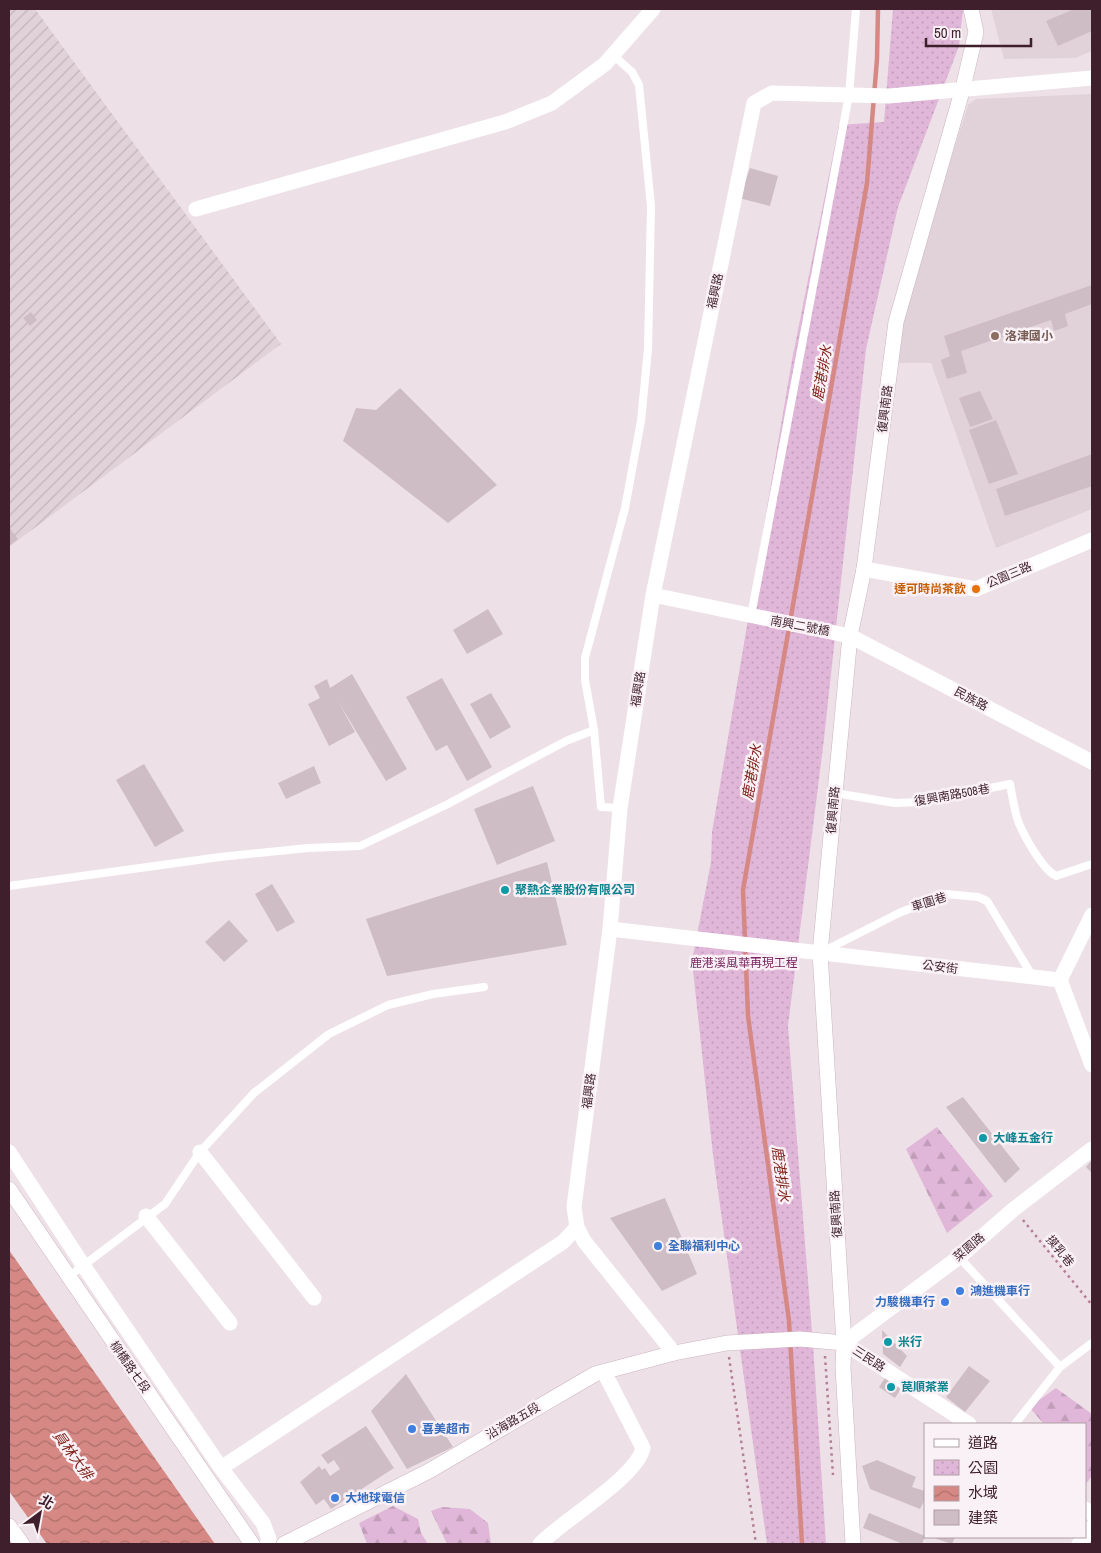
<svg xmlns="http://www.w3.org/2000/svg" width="1101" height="1553" font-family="'Archivo Narrow','Noto Sans TC',sans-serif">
<defs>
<pattern id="industrial-furrows" width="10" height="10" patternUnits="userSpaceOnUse" patternTransform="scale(1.25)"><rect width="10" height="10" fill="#e1d2d9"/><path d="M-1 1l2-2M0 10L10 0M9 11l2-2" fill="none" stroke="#c2b4ba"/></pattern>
<pattern id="forest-firs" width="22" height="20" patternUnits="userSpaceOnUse" patternTransform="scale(1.25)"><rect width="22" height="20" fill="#e0b7d8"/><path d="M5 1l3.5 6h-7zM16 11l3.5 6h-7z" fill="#c19dba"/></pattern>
<pattern id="park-dots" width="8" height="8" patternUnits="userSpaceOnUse" patternTransform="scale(1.25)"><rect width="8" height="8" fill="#e0b7d8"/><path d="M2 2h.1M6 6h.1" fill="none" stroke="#c19dba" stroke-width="1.8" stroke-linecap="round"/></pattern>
<pattern id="water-waves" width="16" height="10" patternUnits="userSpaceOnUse" patternTransform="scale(1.25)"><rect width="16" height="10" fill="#d68984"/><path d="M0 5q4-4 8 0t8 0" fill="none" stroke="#af6f6c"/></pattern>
</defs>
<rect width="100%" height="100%" fill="#ede1e7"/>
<path fill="#e1d2d9" d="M991,9H1092V51L1075,58L1004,59Z
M1092,94V509L996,548L931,363H892L903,310L968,105L976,99Z"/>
<path fill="url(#industrial-furrows)" d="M9,9H35L281,344L9,547Z"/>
<path fill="url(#forest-firs)" d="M937,1127L993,1196L947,1233L906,1149Z
M1056,1388L1092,1414V1476L1085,1485V1424H1044L1029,1407Z
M393,1506L418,1519L421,1533L428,1544H367L359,1523Z
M442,1507L470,1509L488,1523L491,1544H447L431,1511Z"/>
<path fill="url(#park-dots)" d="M893,9H963L959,46L898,207L866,349L824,739L788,1026L813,1344L826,1544H767L713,1155L692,961L711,862L712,832L792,360L839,125L884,122Z"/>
<path fill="url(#water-waves)" d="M9,1250L215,1544H47L9,1491Z"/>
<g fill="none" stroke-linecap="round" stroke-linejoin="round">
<path stroke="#d68984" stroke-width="4.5" d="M802,1544L789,1321L748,1016L743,890L867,183L877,59L878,9"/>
</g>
<path fill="#cebdc5" d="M1074,9H1092V31L1058,46L1046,21Z
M750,168L778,176L770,206L739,198Z
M1092,285V304L1065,314L1068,326L1054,331L1051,320L961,351L967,373L947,379L941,360L950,356L944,336Z
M31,312L37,320L30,326L23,318Z
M400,388L497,485L448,523L343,441L356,408L376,410Z
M980,391L993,419L970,427L959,398Z
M996,420L1018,474L989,484L969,430Z
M1092,454V486L1005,516L996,489Z
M9,527L18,539L9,546Z
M488,609L503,634L467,654L453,630Z
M352,674L407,769L386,781L338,701L355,732L329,746L308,704L320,698L314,686L327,679L330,688Z
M442,678L492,767L467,781L447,745L436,751L406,697Z
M491,693L511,727L490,739L470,704Z
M144,764L184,831L155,847L116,780Z
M314,766L321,783L286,799L278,783Z
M533,786L555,841L497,865L474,809Z
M547,862L567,945L387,976L366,919Z
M272,884L295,922L277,932L255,894Z
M229,920L248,941L224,962L205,942Z
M963,1097L1020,1169L1005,1183L946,1107Z
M1092,1160V1173L1086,1167Z
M665,1198L697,1274L662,1291L610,1218Z
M882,1330L907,1356L900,1367L883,1354Z
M969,1366L990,1381L965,1412L946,1397Z
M406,1374L453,1447L407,1469L371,1411Z
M887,1375L903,1386L895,1398L879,1387Z
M366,1426L394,1468L331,1509L324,1499L316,1505L300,1482L319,1466L322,1470L325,1468L330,1476L340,1469L334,1460L328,1464L321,1455Z
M877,1460L916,1477L912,1487L925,1491V1499L920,1509L870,1489L862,1466Z
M869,1513L925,1536L922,1544H903L863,1528Z
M931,1537H955L952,1544Z"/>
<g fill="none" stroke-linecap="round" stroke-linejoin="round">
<g stroke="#cdb3bf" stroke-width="16">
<path id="secondary" d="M9,1189L252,1544
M9,1526L22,1544
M284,1544L429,1471L595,1374L674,1353L727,1343L800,1339L844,1343
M853,1544L843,1367L844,1343L820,953L835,793L850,636L864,569L896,322L963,88L976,32L971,9"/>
</g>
<path stroke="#b37e94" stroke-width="2.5" stroke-dasharray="2.5 4" stroke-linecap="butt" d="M1023,1220L1092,1305
M825,1356L833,1475
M729,1357L756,1544"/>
<path stroke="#fff" stroke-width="8" d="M751,616L849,95L856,9
M594,730L601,807L620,808
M835,793L895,803L921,802L1010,784C1012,795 1014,807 1017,818C1022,833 1042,869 1056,876L1092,864
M9,886L220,857L308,848L360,846L446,805L566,741L594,730L585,680V658L625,508L641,421L648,349L651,206L639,85L632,72L613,55
M824,951L899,913L946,894L978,897L987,901L1033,977
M959,1257L1060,1367
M68,1277L165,1204L200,1152L254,1093L329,1034L388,1005L433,994L484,987
M1015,1424L1060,1367L1092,1343"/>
<path stroke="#fff" stroke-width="15" d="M196,209L505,122L552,103L605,64L653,9
M864,569L976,589L1092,540
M653,595L850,636L1092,762
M610,929L1060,980
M1060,980L1092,1065
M1060,980L1092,915
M9,1152L87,1271L221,1468L263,1523L269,1539L267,1544
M200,1152L314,1298
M146,1216L230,1323
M674,1353L584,1241L577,1227L574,1207L610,929L620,808L653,595L754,103L772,93L889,96L1092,78
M969,1424L844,1343L959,1257L1014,1209L1092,1149
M221,1468L563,1242L577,1227
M1085,1509L1092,1514
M540,1544C563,1520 637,1477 643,1448L604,1372
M1079,1544L1092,1527"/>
<use href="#secondary" stroke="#fff" stroke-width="15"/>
</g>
<circle fill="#8d6e63" stroke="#f9f1f6" stroke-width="2" cx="995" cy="336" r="5"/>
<circle fill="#e8710a" stroke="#f9f1f6" stroke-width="2" cx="976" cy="589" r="5"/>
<g fill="#0f9aa8" stroke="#f9f1f6" stroke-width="2">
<circle cx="505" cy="890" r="5"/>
<circle cx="983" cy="1138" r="5"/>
<circle cx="888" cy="1342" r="5"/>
<circle cx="891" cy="1387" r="5"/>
</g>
<g fill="#3f7fe0" stroke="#f9f1f6" stroke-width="2">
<circle cx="658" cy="1246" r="5"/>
<circle cx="960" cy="1291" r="5"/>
<circle cx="945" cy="1302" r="5"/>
<circle cx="412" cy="1429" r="5"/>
<circle cx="335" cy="1498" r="5"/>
</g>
<g text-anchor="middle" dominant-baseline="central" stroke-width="5" stroke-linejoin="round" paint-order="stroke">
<g font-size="12" fill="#3f1f2b" stroke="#f9f1f6">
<text transform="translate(715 291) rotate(-78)">福興路</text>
<text transform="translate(885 409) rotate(-83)">復興南路</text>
<text transform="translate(1009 575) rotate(-23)">公園三路</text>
<text transform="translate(800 626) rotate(11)">南興二號橋</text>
<text transform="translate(638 689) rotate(-81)">福興路</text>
<text transform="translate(971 699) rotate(28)">民族路</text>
<text transform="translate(952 795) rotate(-10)">復興南路508巷</text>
<text transform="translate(833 810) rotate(-85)">復興南路</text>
<text transform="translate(929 902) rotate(-18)">車圍巷</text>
<text transform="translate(940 967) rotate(7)">公安街</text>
<text transform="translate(589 1091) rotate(-83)">福興路</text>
<text transform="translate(836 1214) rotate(-94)">復興南路</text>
<text transform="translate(969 1247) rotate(-40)">菜園路</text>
<text transform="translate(1060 1251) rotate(51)">摸乳巷</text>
<text transform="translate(869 1359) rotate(33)">三民路</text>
<text transform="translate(130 1367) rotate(55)">柳橋路七段</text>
<text transform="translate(513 1421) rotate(-30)">沿海路五段</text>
</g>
<g font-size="12" font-weight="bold" fill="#785e54" stroke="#f9f1f6" text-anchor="start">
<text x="1005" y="336">洛津國小</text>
</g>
<g font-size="12" font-weight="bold" fill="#c56008" stroke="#f9f1f6" text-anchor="end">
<text x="966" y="589">達可時尚茶飲</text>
</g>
<g font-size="12" font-weight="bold" fill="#0d838f" stroke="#f9f1f6" text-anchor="start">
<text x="515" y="890">聚熱企業股份有限公司</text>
<text x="993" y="1138">大峰五金行</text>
<text x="898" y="1342">米行</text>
<text x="901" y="1387">苠順茶業</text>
</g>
<g font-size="12" fill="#792660" stroke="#f9f1f6">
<text x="744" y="963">鹿港溪風華再現工程</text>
</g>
<g font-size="12" font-weight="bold" fill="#366cbe" stroke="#f9f1f6" text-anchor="start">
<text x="668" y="1246">全聯福利中心</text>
<text x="970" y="1291">鴻進機車行</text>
<text x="935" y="1302" text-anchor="end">力駿機車行</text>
<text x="422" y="1429">喜美超市</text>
<text x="345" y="1498">大地球電信</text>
</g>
<g font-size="14" font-style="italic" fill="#801d15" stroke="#f9f1f6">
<text transform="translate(822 373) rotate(-80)">鹿港排水</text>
<text transform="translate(752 772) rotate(-80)">鹿港排水</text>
<text transform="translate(781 1174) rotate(82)">鹿港排水</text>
<text transform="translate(73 1455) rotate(54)">員林大排</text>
</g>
</g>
<rect width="1101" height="1553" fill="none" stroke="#3f1f2b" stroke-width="20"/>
<rect x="924" y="1423" width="162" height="115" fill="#f9f1f6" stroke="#af9da5"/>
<rect x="934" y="1439" width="25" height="8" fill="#ffffff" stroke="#af9da5"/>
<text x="968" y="1448" font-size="15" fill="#3f1f2b">道路</text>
<rect x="934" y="1460" width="25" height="15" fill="url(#park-dots)" stroke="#af9da5"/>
<text x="968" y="1473" font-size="15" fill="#3f1f2b">公園</text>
<rect x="934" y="1486" width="25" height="15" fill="url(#water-waves)" stroke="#af9da5"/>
<text x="968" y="1498" font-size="15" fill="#3f1f2b">水域</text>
<rect x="934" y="1510" width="25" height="15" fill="#cebdc5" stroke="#af9da5"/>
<text x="968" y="1523" font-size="15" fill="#3f1f2b">建築</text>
<g transform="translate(40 1513) rotate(32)" stroke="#f9f1f6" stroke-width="4" paint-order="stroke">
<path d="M0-4L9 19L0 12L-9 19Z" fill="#3f1f2b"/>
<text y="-8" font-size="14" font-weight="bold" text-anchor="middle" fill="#3f1f2b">北</text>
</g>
<path d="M926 38v8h105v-8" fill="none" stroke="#3f1f2b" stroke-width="2.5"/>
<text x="934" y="38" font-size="15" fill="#3f1f2b" stroke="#f9f1f6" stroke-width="4" paint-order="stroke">50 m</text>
</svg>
